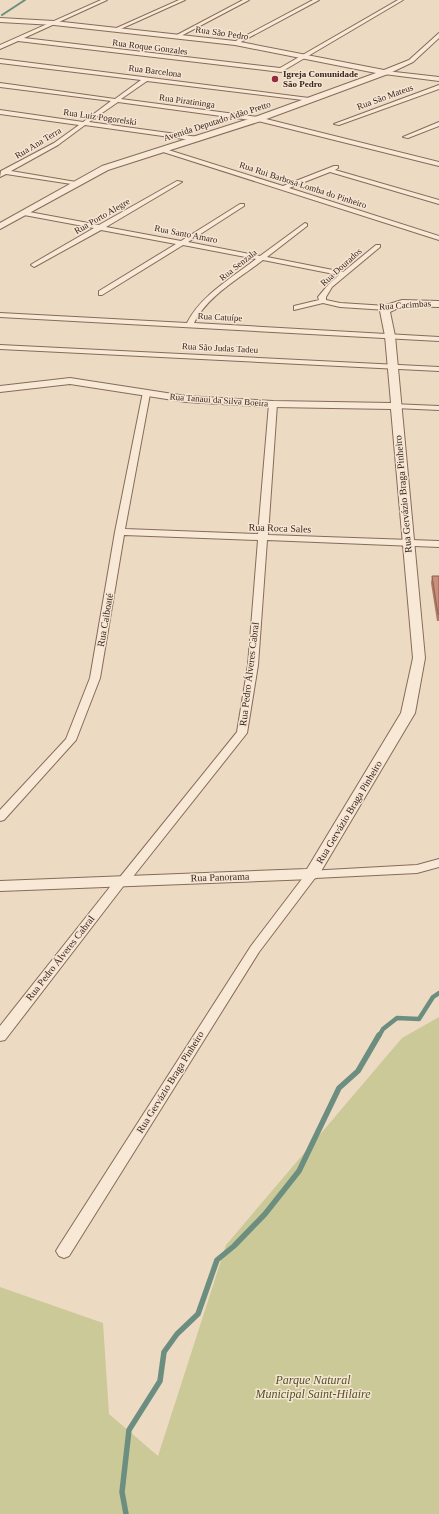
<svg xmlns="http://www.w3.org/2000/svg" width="439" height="1514" font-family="'Times New Roman',serif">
<rect width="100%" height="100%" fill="#eddac3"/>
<path fill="#cbc997" d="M439,1017V1514H0V1287L103,1323L109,1414L158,1456L226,1245L402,1038Z"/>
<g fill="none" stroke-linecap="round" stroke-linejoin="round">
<path stroke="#6c8e80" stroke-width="2" d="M2,15L25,0"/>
<path stroke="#6c8e80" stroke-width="4.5" d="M379,1036L383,1029L397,1018L419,1019L433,997L439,993"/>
<path stroke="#6c8e80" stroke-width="5.5" d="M126,1514L122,1492L129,1430L160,1381L164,1352L177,1334L198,1314L217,1260L234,1246L265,1214L299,1171L339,1088L358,1071L379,1035"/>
<g stroke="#876b5a" stroke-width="2">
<path id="minor" d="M101,0H107L24,38L280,68L398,0H403L281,72L18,41L0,49V45Z
M179,0H185L116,31L112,30Z
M243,0H249L179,37L175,36Z
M313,0H319L237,44L232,43Z
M0,59L309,98L311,99V101L147,81L121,99L258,117L439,162V166L258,121L118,102L89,122L198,137L201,139L198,141L85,125L58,145L11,171L76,182L78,183V185L6,174L0,177L1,171L54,143L79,125L0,114V110L83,122L111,101L0,87V83L115,99L141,80L0,63Z
M386,71L439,77V81L384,74V72Z
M439,85V89L339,125L334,124Z
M439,122V126L408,138L403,137Z
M162,148L283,186L334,166H338V168L335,170L439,200V204L330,172L289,188L439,236V240L160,151L159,150Z
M177,181L182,182L106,227L181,241L240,204H244V206L188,242L260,256L305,223L307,224V226L267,257L343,272L376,245H380V247L332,287L326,297V300L340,303L387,306L391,308L387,310L340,307L323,303L294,310V306L319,300L318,297L328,285L339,275L263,260C240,278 207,296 194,323L439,337V341L0,317V313L187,323C201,295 232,278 256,259L183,245L102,295H99V291L176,244L101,230L34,267L31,265L32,264L94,228L24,215L21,213L24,211L99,225Z
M0,345L439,367V371L0,349Z
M143,392H146L150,394L125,529L258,534L269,404L273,402L277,404L268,535L439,541V547L267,540L258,665L247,733L128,883L125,884L5,1040L0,1041V1026L117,878L120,877L237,732L248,665L258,540L124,535L100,678L76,740L4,820L0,821V810L66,739L90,678L115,532Z
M392,404L439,406V410L395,408L391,406Z
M439,859V867L417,873L315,878L259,952L69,1256L64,1258L59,1256L56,1251L59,1246L251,946L308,871L417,865Z"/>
</g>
<g stroke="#876b5a" stroke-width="2">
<path id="tertiary" d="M0,18L54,21L235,41L384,70L409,60L439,33V38L413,62L388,74L261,121L108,170L0,229V223L102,166L255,117L376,73L235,45L54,25L0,22Z
M402,300L439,301V307L402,306L390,312L395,336L425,658L415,713L317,878L312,879L0,891V881L307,869L401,713L413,658L391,409L273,407L186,402L70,384L0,392V386L70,378L186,396L273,401L391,403L385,336L380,311L386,305Z"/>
</g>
<use href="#minor" fill="#f8e8d6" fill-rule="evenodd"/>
<use href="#tertiary" fill="#f8e8d6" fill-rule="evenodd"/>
</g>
<path fill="#af7a68" d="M432,576H439V621H437L431,583Z"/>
<path fill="#cb8e79" stroke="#8e6355" d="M432,576H439V614H438Z"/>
<circle fill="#952b3d" stroke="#f5e5d2" stroke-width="1.5" cx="275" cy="79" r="4"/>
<g text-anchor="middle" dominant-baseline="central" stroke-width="3" stroke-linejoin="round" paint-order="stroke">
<g font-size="9" fill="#37261e" stroke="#f5e5d2">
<text transform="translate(222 33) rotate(8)">Rua São Pedro</text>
<text transform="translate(150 47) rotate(7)">Rua Roque Gonzales</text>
<text transform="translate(155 71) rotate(7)">Rua Barcelona</text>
<text transform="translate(385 97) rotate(-20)">Rua São Mateus</text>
<text transform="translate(187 101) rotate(8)">Rua Piratininga</text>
<text transform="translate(100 117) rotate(8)">Rua Luiz Pogorelski</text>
<text transform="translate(217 121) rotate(-18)">Avenida Deputado Adão Pretto</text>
<text transform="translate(38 143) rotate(-31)">Rua Ana Terra</text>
<text transform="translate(303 185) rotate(18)">Rua Rui Barbosa Lomba do Pinheiro</text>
<text transform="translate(102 216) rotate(-30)">Rua Porto Alegre</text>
<text transform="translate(186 234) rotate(11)">Rua Santo Amaro</text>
<text transform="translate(238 265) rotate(-38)">Rua Senzala</text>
<text transform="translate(341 267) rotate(-42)">Rua Dourados</text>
<text transform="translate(405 305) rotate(-4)">Rua Cacimbas</text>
<text transform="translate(220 317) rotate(3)">Rua Catuípe</text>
<text transform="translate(220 348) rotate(3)">Rua São Judas Tadeu</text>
<text transform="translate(219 400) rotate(4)">Rua Tanaui da Silva Boeira</text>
</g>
<g font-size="9" font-weight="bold" fill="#37261e" stroke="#f5e5d2" text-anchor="start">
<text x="283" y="74">Igreja Comunidade<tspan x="283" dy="10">São Pedro</tspan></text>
</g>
<g font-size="10" fill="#37261e" stroke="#f5e5d2">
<text transform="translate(403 494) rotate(-95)">Rua Gervázio Braga Pinheiro</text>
<text transform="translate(280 528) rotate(2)">Rua Roca Sales</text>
<text transform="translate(105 620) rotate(-80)">Rua Caiboaté</text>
<text transform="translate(249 674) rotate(-83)">Rua Pedro Álveres Cabral</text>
<text transform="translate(349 812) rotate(-59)">Rua Gervázio Braga Pinheiro</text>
<text transform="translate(220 877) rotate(-2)">Rua Panorama</text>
<text transform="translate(60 958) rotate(-52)">Rua Pedro Álveres Cabral</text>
<text transform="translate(170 1082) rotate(-58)">Rua Gervázio Braga Pinheiro</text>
</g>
<g font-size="12" font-style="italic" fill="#505325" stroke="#f5e5d2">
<text x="313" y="1380">Parque Natural<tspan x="313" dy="14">Municipal Saint-Hilaire</tspan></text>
</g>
</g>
</svg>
